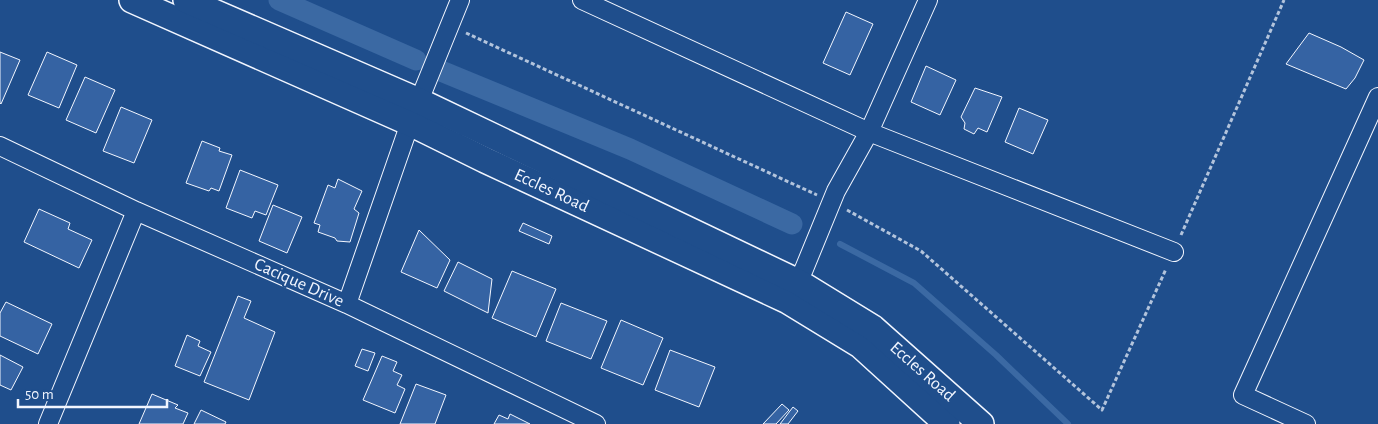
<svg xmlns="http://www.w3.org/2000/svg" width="1378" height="424" font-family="'Alegreya Sans',sans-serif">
<rect width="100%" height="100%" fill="#1f4e8c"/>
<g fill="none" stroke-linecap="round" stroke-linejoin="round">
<path stroke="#3b69a3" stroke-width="6" d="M840,244L914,283L996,355L1068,424"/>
<path stroke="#3b69a3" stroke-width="21" d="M279,0L416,60
M441,71L630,149L792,224"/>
</g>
<path fill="#3563a3" stroke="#f2f6ff" d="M846,12L873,24L850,75L823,63Z
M1309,33L1341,47L1364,60L1355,78L1346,89L1286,64Z
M0,52L20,60L1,104L0,103Z
M47,52L77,65L59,108L28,95Z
M926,66L956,80L940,115L911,102Z
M85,77L115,90L96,133L66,120Z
M975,88L1002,97L987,132L978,128L974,134L964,129L965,123L961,117Z
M121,107L152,120L134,163L103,151Z
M1019,108L1048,120L1033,154L1005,142Z
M202,141L220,148L219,151L232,155L219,191L211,188L209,191L186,183Z
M240,170L278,185L266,215L255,211L252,218L226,208Z
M338,179L362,191L354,209L359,213L350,242L337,241L335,238L318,232L320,225L314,223L328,185L335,188Z
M273,205L302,217L287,253L259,241Z
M39,209L70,223L68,229L92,240L79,268L24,242Z
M523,223L552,236L549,244L519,231Z
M419,230L450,260L437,288L401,272Z
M458,262L492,279L488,313L444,291Z
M512,271L556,289L536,337L492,318Z
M238,296L251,301L244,318L275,332L249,400L204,382Z
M6,302L52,324L38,354L0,336V313Z
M561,303L607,321L591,359L546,341Z
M621,320L663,338L643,385L601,368Z
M187,335L200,341L198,346L211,352L200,376L175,366Z
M362,349L375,353L368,371L355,366Z
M670,350L715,367L699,407L655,390Z
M0,355L23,367L11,390L0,385Z
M382,356L397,362L393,371L402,375L397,385L405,389L395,413L363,400Z
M416,384L446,395L435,424H400Z
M152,394L178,405L175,408L188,413L183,424H139Z
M782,404L789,410L776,424H763Z
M793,407L798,411L788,424H780Z
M201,410L226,422L225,424H194Z
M510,414L530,424H494L499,415L508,419Z"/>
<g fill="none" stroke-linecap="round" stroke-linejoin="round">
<g stroke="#f2f6ff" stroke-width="20">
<path id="street" d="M582,0L869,132L1174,252
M0,146L136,211L347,304L596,424
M793,292L804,269L836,191L869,132L928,0
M347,304L410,123L460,0
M48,424L136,211
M1306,424L1243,395L1378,97"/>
</g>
<g stroke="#f2f6ff" stroke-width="28">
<g id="secondary">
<path id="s1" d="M132,0L410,123L485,160L788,301L860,345L947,424"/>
<path id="s2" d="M186,0L419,101L798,282L873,328L981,424"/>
</g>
</g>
<path stroke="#b3c4dc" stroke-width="3" stroke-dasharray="4 2.5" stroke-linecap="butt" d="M466,33L817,195
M847,210L921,251L1102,410L1166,269
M1181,235L1284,0"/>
<use href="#street" stroke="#1f4e8c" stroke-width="18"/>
<use href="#secondary" stroke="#1f4e8c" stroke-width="25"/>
</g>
<g text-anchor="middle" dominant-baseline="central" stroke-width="4" stroke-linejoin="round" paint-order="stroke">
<g font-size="18" fill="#f2f6ff" stroke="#1f4e8c">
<text stroke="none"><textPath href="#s1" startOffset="461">Eccles Road</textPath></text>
<text transform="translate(299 283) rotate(24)">Cacique Drive</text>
<text stroke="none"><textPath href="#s2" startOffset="828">Eccles Road</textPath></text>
</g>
</g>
<path d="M18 399v8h149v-8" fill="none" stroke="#f2f6ff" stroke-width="2.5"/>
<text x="25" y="399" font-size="15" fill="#f2f6ff" stroke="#1f4e8c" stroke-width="4" paint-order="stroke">50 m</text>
</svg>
